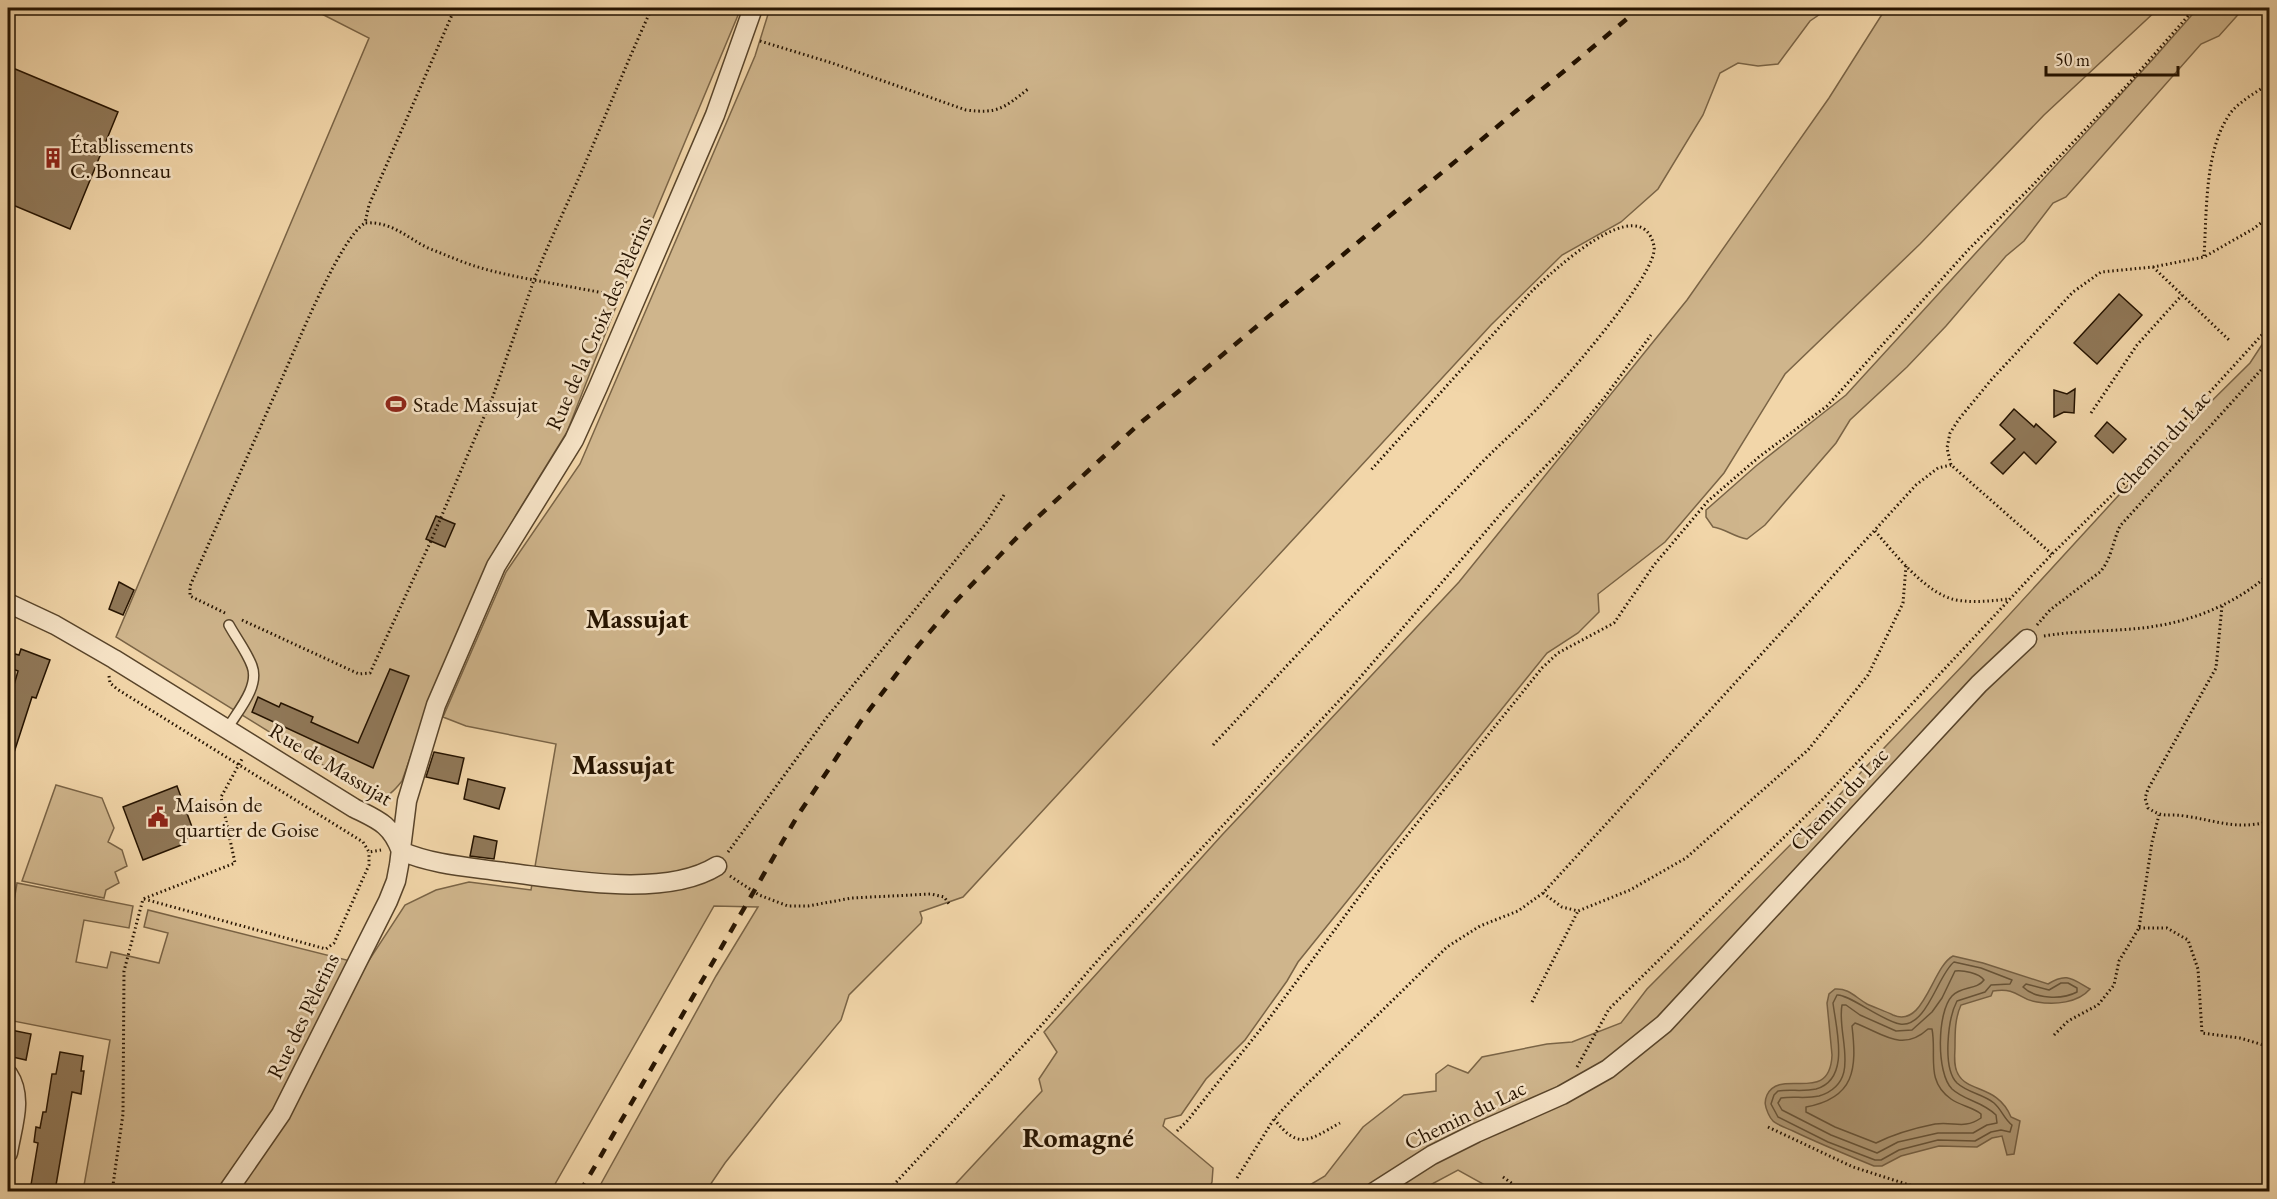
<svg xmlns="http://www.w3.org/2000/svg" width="2277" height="1199" font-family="'EB Garamond',serif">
<rect width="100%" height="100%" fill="#f2d6a9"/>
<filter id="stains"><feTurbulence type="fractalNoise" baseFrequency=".00333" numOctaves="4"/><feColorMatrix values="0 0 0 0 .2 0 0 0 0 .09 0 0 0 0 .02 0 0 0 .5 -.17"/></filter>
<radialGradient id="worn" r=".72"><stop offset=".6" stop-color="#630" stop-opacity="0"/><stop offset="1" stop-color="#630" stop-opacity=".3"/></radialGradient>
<path fill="#cfb58c" stroke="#7a6446" stroke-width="1.5" d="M310,8H741L615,309L567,432L516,515L485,574L437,681L402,781C394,791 389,797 376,798L116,637L369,38Z
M770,8H1829L1810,21L1778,64L1758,66L1738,63L1720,73L1703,115L1658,189L1621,222L1562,255L1491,325L963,897L920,912L922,918L921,923L849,995L841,1020L778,1096L725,1163L706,1191H597L716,976L758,907L714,906L551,1191H83L110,1040L8,1020V936L17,883L133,906L129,928L84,920L76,962L107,968L111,952L159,963L168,933L144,927L148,910L366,965L405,905L436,890L469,882L531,890L556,744L466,726L443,717L506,572L580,464L755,56Z
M1886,8H2159L2044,115L1920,244L1785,374L1724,473L1665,542L1598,594L1599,612L1578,633L1547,653L1298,962L1287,981L1245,1040L1206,1079L1181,1115L1165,1119L1163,1126L1213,1168L1212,1182L1207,1191H949L1042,1091L1039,1079L1057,1052L1044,1032L1222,835L1459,582L1687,300L1829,98Z
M2198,8H2244L2219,36L2201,44L2089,171L2066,197L2053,203L2024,241L2006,256L1946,326L1907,367L1850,420L1836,443L1765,525L1747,539C1734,537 1726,529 1713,527L1706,517V510L1756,466L1846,395L2154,58Z
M2269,334V1191L1482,1192L1485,1185L1458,1170L1419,1191L1298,1192L1325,1176L1363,1127L1404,1095L1436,1091V1074L1448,1065L1468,1073L1482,1057L1547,1044L1572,1042L1621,1023L1647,989L1824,811L1966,662L2140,472L2250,363Z
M56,785L102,798L114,828L108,842L122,850L127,866L115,872L119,883L106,890L104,898L22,881Z"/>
<path fill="#ac9470" stroke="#766043" stroke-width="1.5" d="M1953,956L1983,963L2048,984C2067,972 2072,979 2090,989C2078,1003 2055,1005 2037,1002C2018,1000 2019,987 1993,991L1991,996L1961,1005C1955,1018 1955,1032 1955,1046C1955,1055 1953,1066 1958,1074C1968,1093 1998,1085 2011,1117L2020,1121L2014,1154L2007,1155L2002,1136L1992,1138L1977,1147L1939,1146L1901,1156L1882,1166H1874C1847,1155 1820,1144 1793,1131C1787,1128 1777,1125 1773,1121C1770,1118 1769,1115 1768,1113C1765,1106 1764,1102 1767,1095C1780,1067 1830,1106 1832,1055L1827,1003L1829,994L1835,989C1849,988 1855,997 1867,1004C1876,1008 1885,1011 1893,1015C1924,1029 1932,967 1953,956Z"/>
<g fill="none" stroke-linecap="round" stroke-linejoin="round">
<path stroke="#685438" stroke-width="1.5" d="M1954,962L1981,968L2012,980L2010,984L1991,985L1985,992L1957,1001C1948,1018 1942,1068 1957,1083C1968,1093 1983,1094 1994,1103C2002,1110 2004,1119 2012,1125L2010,1132L2001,1130L1991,1132L1975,1141L1938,1140L1899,1150L1881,1160H1875L1828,1142L1778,1117L1771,1104L1774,1095L1778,1091C1790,1089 1803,1092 1816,1089C1851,1079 1836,1029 1833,1003L1837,995C1847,993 1884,1022 1900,1024C1927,1028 1938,974 1954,962Z
M1955,971C1963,970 1979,973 1984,980C1977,990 1961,986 1952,996C1937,1012 1936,1073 1952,1089C1965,1101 1982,1101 1996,1115L1997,1123L1987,1125L1973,1133H1938L1898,1142L1877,1153L1831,1135L1782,1110L1778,1103L1781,1098C1794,1096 1806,1099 1819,1096C1864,1082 1836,1035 1842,1005H1846L1860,1015L1896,1031L1912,1030L1932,1012L1942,998Z
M2061,983H2068L2077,988V992C2062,1000 2035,999 2023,987L2026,984L2049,990Z
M1855,1023C1882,1033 1902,1053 1928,1029H1932C1937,1055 1925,1081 1951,1099C1961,1106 1973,1107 1981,1114V1118C1963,1130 1954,1121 1935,1124C1915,1128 1894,1134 1876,1143L1835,1127L1806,1112V1107C1855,1098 1857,1069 1852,1026Z"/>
</g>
<path fill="#907858" stroke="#251300" stroke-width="1.5" d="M8,66L118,112L70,229L8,203Z
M2119,294L2142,315L2097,364L2074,343Z
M2075,389L2074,413L2064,412L2054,417V390L2067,394Z
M2014,409L2034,427L2036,424L2056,442L2036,464L2024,452L2003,474L1991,463L2015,439L2000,425Z
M2107,422L2126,439L2113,453L2095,436Z
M436,516L455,524L445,547L426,539Z
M119,582L134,590L123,615L109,609Z
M21,649L50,660L36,698L32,697L10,765L8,764V706L18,671L10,668L15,654L19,655Z
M390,669L409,676L373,768L252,712L258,697L279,707L281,703L313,717L311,722L358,743Z
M434,752L464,758L458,784L426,777Z
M468,779L505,788L499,809L464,799Z
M177,786L192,827L188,828L191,837L183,840L184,844L143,860L123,807Z
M474,836L497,841L494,859L470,856Z
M11,1030L31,1034L26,1060L8,1056V1033H11Z
M60,1052L83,1056L81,1071H84L81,1094L72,1092L55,1191H30L38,1143L34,1142L36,1127L40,1128L43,1112H46L52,1074H56Z"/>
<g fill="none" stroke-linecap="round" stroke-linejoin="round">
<g stroke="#58442a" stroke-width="12">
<path id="lane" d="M227,729C237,712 260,687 252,666C247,652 236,638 229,625"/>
</g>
<g stroke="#58442a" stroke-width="21">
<path id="street" d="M8,603L55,625L114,659L354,808C378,820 391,824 401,851C433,865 470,867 504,872C564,879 664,899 717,866
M8,1074C24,1098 12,1127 8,1153
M227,1192L281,1114L388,901L396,881L399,865L407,801L436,705L496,566L574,440L598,387L715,115L753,8
M1374,1192L1432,1155L1476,1133L1562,1095L1608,1069L1664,1024L1979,684L2027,639"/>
</g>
<path stroke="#251300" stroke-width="3" stroke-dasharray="1.5 3" stroke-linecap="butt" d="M455,8L369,205L365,223C391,221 406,237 428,248C438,252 448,256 458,260C483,270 508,275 534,280C550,239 570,199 587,159C609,108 629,57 652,8
M760,41L832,63L966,110C998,114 1004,108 1028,89
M2204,256C2207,212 2204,147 2232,111C2242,100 2258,91 2270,83
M2153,267L2229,340
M2091,413L2137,345L2182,295
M1875,531C1894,553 1926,594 1956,600C1974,603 1991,601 2008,599
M2052,554L1951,465L1947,448L1950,433L1959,419L1992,379L2073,292L2101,272L2153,267L2204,257L2253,229L2270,216
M2222,606L2216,668L2148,789L2145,798L2148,808C2164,819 2167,813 2184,816C2215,820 2237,831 2270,821
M225,613L190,596V586C221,516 252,446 283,376C297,345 340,238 365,223
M242,620L359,674L370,673L430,543L493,396L534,280L620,296
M2037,625L2050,610L2100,572C2111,560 2113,541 2120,526L2270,360
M2044,636C2079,630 2114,632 2150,627C2193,621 2238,603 2270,573
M109,676L110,683L117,689L363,842L369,852L381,850
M1213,745C1257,698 1301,650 1346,603C1388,559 1430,516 1472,473C1490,453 1511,435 1530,416C1553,393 1660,273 1654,246C1641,187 1550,274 1532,291L1371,470
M728,852L827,717L986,523L1004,495
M730,876L759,895L788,906H808L852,898L931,894L944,897L950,905
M1543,893L1562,907L1578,911L1630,890L1686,858L1808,750L1868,675L1903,603L1906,566
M144,899L326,949L334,943L369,865V852
M2139,928H2167L2188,940L2198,969L2202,1033L2240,1038L2270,1047
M1532,1002L1578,911
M2054,1035L2068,1021L2098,1005L2114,985L2119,961L2139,928L2152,842L2159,815
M1577,1067L1609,1009L1823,799L2052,554L2148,460L2270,326
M1274,1119C1299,1151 1309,1140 1340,1123
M1768,1127L1853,1167L1931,1192
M1177,1131L1187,1121L1268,1020L1376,874L1542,668L1558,653L1614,623L1654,565L1708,501L1759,457L1827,406L1969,249L2031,187L2130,82L2195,8
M1503,1177L1524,1192
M1237,1178L1274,1119L1297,1094L1447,947L1480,926L1518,911L1543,893L1916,485L1938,468L1951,465
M112,1192L123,1114L124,971L143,899L235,863L221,797L242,759
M887,1192L1033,1035L1105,952L1351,688L1505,509L1561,450L1604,398L1651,335"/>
<use href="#lane" stroke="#f7e4c7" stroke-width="9"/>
<use href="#street" stroke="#f7e4c7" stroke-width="18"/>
<path stroke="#251300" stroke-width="4.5" stroke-dasharray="10 10" stroke-linecap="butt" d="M580,1192L798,815L861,721L917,647L956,601L1027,527L1138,425L1640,8"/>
</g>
<defs>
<g id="building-bare" transform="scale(1.62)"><path d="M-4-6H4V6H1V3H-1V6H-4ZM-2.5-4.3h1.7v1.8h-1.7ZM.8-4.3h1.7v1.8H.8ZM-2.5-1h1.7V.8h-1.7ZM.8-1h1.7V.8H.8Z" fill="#8f2418" stroke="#f7e4c7" stroke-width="2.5" paint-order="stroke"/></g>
<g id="stadium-bare" transform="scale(1.62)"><path d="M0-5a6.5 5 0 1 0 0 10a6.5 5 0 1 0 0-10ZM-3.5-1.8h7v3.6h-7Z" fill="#8f2418" stroke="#f7e4c7" stroke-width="2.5" paint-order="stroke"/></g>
<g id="civic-bare" transform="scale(1.62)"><path d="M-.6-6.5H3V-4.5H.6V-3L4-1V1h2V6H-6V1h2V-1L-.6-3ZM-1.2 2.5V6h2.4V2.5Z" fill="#8f2418" stroke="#f7e4c7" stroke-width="2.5" paint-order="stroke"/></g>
</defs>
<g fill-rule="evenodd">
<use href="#building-bare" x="53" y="158"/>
<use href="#stadium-bare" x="396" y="404"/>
<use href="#civic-bare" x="158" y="817"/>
</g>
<g text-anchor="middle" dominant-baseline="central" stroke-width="5" stroke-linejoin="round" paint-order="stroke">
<g font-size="22" fill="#251300" stroke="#f7e4c7" text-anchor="start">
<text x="70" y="145">Établissements<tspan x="70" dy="25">C. Bonneau</tspan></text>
<text x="413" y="404">Stade Massujat</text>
<text x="175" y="804">Maison de<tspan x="175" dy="25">quartier de Goise</tspan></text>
</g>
<g font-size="22" fill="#251300" stroke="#f7e4c7">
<text transform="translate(599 323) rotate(-66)">Rue de la Croix des Pèlerins</text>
<text transform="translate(2162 443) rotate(-48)">Chemin du Lac</text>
<text transform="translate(331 764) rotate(31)">Rue de Massujat</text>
<text transform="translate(1839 799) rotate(-47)">Chemin du Lac</text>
<text transform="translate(303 1016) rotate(-64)">Rue des Pèlerins</text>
<text transform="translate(1465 1115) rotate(-26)">Chemin du Lac</text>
</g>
<g font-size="28" font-weight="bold" fill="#251300" stroke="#f7e4c7">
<text x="637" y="618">Massujat</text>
<text x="623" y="764">Massujat</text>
<text x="1078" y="1137">Romagné</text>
</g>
</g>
<rect width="2277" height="1199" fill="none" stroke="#f2d6a9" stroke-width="30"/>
<rect x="9" y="9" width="2259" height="1181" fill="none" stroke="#251300" stroke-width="3"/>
<rect x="15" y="15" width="2247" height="1169" fill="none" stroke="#251300" stroke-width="1.5"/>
<path d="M2046 66v9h132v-9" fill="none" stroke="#251300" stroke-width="3"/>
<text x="2055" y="66" font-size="18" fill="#251300" stroke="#f7e4c7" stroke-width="4.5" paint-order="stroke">50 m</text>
<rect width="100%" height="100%" filter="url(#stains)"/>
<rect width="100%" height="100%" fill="url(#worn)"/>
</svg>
